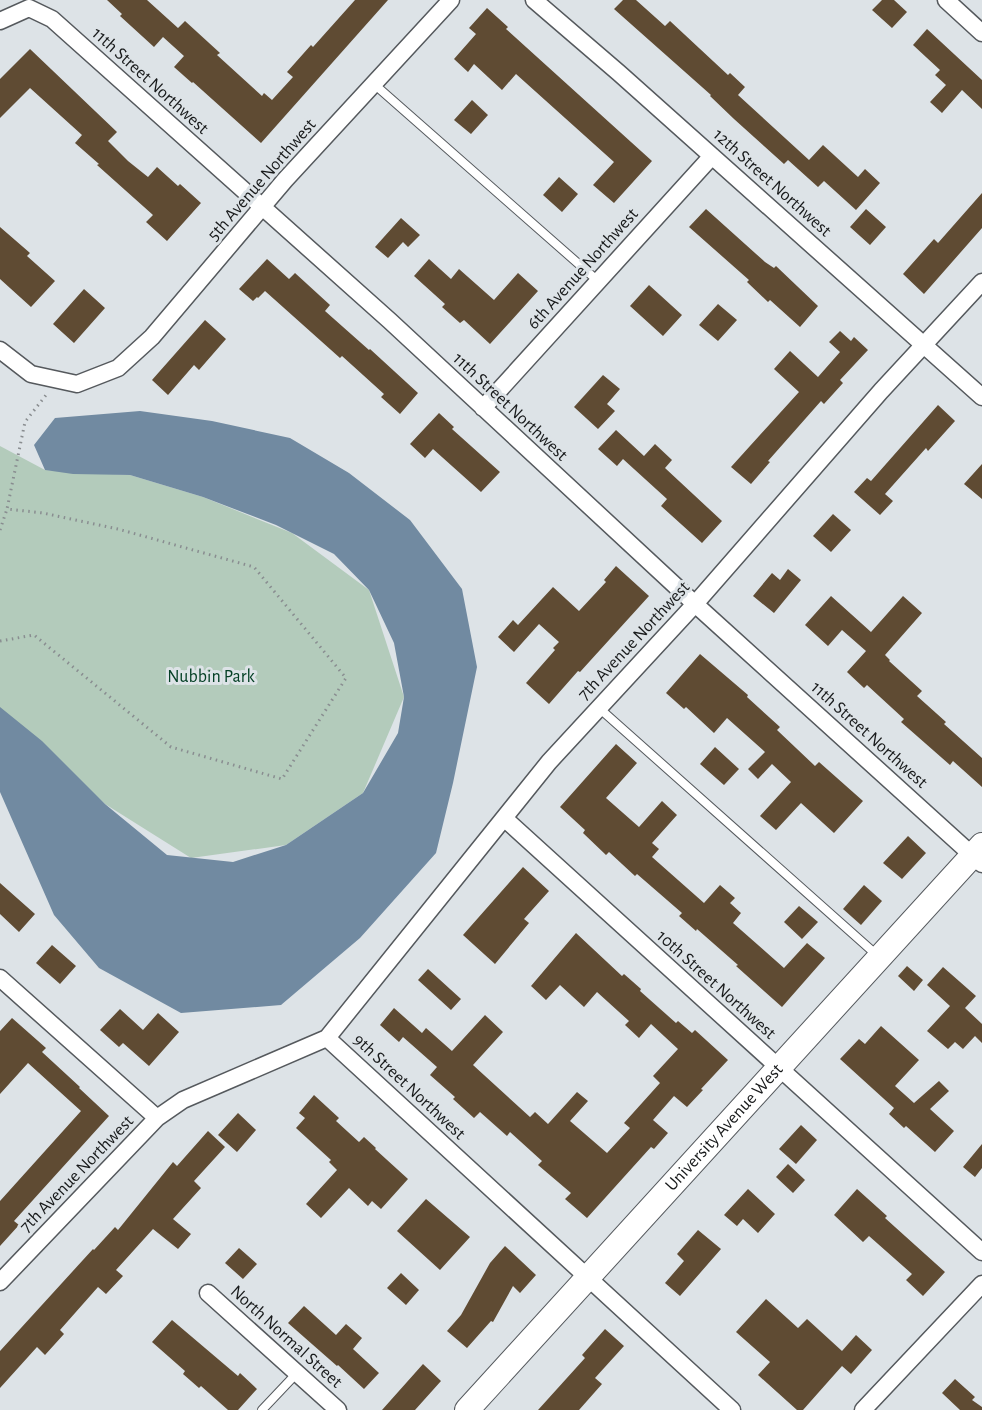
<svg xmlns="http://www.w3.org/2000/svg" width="982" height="1410" font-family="'Alegreya Sans',sans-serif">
<rect width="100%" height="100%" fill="#dde3e7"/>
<path fill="#b3cbbb" d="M0,446L45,470L130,475L203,497L292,533L369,590L404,697L363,793L286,845L191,858L105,804L0,708Z"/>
<path fill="#718aa1" d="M140,411L212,421L290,438L349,473L410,520L462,589L477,667L453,783L436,853L360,938L281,1005L181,1013L99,968L54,915L0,792V707L42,741L105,804L167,855L233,862L286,845L363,793L398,733L404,697L394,643L369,590L334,554L276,525L203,497L130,475L73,474L45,470L34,445L55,418Z"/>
<path fill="#5f4b33" d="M107,0H147L178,28L185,21L220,53L217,55L262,96L264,93L272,100L293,77L287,72L311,45L313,47L355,0H388L261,143L193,82L192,83L174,67L184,56L163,37L154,47L120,16L122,14Z
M623,0H636L665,26L670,21L728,75L730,73L745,87L738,95L809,160L823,145L858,177L865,169L880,183L856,210L824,181L818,187L788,160L784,164L734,119L710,96L711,95L614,9Z
M882,0H894L907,12L892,28L872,10Z
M487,8L508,27L506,29L652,161L614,203L593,185L614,162L516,74L502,90L474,64L468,72L454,59L476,34L469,28Z
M927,29L982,80V109L962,90L942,113L930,102L946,85L935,75L940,70L913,45Z
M30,49L117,132L108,141L128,161L148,177L157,167L178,186L180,184L201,203L167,241L146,222L153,215L97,165L99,164L75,143L82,135L30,88L0,118V79Z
M472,100L488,115L471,134L454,120Z
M559,177L578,194L562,212L543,195Z
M982,193V228L924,294L903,274L934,239L938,243Z
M706,209L765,262L774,268L776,266L818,306L800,327L770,300L768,302L747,282L749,280L689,227Z
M866,209L886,227L870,245L850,227Z
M401,218L420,235L408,247L403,242L388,258L375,247Z
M0,227L30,253L27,256L55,281L31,307L0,279Z
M267,259L289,279L295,273L330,305L325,311L369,350L370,349L418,393L400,414L381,397L384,394L342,356L340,358L265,291L258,298L257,297L253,301L239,289Z
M429,259L451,279L459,269L494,300L518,273L538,291L490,344L464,320L460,323L442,307L445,304L414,276Z
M649,285L682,315L663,336L630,306Z
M84,289L105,308L74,343L53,324Z
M718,304L737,320L718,341L699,325Z
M205,320L226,339L199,370L194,365L168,395L152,380Z
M840,331L851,341L854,337L868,350L840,380L843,383L824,404L821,401L768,461L770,462L751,484L731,467L799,392L774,369L790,351L818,377L840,352L829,342Z
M603,375L620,389L607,404L615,411L598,429L574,407Z
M938,405L955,421L928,451L926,448L885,494L893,501L880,515L854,492L867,478L871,481Z
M439,413L454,427L452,429L500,472L481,492L433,449L425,458L410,444Z
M616,430L644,456L655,444L672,460L665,468L722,521L702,543L661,506L667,499L623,459L617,466L598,449Z
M982,464V499L964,484Z
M833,514L851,530L831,552L813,536Z
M616,566L649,596L580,672L578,671L549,704L526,683L555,650L553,648L559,642L539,624L514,652L498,637L513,620L518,625L553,587L579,611L606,582L604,580Z
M788,569L801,580L774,613L753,596L772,573L780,580Z
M831,596L871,632L903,596L922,613L885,655L890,660L889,661L922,691L917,696L946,722L944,724L982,758V787L953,761L950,765L901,722L904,719L867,685L864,688L847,672L866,651L842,630L828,646L805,625Z
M700,654L748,695L747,697L780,727L777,730L815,766L819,762L863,801L834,833L801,803L776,830L760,816L791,782L772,764L758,779L748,769L765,752L727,718L714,733L686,707L684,709L666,693Z
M616,744L637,763L606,798L639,827L662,801L677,815L652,843L659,849L652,857L704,903L720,885L735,898L730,903L741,913L733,923L784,968L807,943L825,958L782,1007L736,966L738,965L697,929L696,931L679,916L682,913L637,874L635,876L609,852L606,855L583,833L585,830L560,807Z
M715,747L739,769L724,785L700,764Z
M908,836L926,853L902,879L883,863Z
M523,867L549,891L524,919L529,923L495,964L463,935Z
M0,883L35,914L19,932L0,914Z
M864,885L882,901L861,925L843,909Z
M799,906L818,922L802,939L784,922Z
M576,933L622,976L624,974L641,989L640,991L676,1023L678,1021L692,1033L695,1030L728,1060L701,1089L703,1090L687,1107L674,1096L653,1120L668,1133L654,1149L651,1147L587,1218L565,1199L571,1193L538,1165L542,1161L510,1132L507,1136L480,1112L474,1118L453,1099L455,1097L430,1075L437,1067L403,1037L399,1042L380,1025L394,1008L422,1033L426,1028L452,1051L485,1015L503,1032L473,1065L530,1117L535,1112L548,1124L577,1092L588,1101L570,1121L607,1153L630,1128L624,1123L660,1083L653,1076L678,1049L651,1024L639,1038L625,1025L629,1021L597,992L584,1007L560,985L546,1000L531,986Z
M52,945L76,966L60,984L36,963Z
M907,966L923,980L914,991L898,976Z
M943,967L976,996L965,1008L982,1024V1043L975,1036L963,1049L955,1042L948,1049L927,1031L950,1006L927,985Z
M428,969L461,999L451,1010L418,980Z
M120,1009L143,1030L158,1013L179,1032L149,1066L123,1043L119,1047L100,1030Z
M12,1018L46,1048L42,1052L80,1087L79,1088L109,1116L14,1221L19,1225L0,1246V1201L81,1111L28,1063L0,1094V1031Z
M881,1026L919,1060L895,1086L914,1103L939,1081L949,1091L930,1109L954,1131L935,1152L906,1126L904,1128L889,1114L894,1108L840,1059L859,1039L865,1044Z
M314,1095L339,1118L336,1121L359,1142L364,1137L376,1148L375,1149L408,1179L381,1209L372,1201L368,1206L349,1188L321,1218L306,1204L337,1170L329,1162L331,1160L296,1128L305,1118L299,1113Z
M238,1113L256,1130L237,1152L218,1135Z
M801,1125L817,1140L796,1164L779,1149Z
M208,1131L225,1147L194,1181L201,1188L173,1219L191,1234L178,1249L153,1229L116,1270L123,1276L106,1294L98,1287L60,1330L64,1334L45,1355L37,1347L0,1388V1351L93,1249L94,1250L115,1227L118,1230L173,1162L177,1166Z
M982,1144V1168L975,1177L963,1167Z
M788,1164L805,1180L793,1193L776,1177Z
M748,1189L775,1214L758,1233L743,1219L737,1226L724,1215Z
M857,1189L887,1216L885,1218L945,1272L923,1296L906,1280L912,1274L869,1236L863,1242L834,1215Z
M426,1199L470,1237L440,1270L397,1231Z
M698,1230L721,1249L680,1296L665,1283L684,1261L677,1254Z
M505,1246L536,1275L520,1293L513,1286L493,1322L491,1321L467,1348L447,1331L461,1315L490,1263Z
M239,1248L257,1264L243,1279L225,1263Z
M401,1273L419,1290L406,1305L387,1288Z
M766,1299L798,1328L807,1319L842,1351L856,1335L872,1350L851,1374L842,1366L803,1410H797L758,1375L770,1362L736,1332Z
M304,1306L336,1335L346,1324L362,1338L353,1349L379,1373L364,1389L338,1365L337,1366L288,1323Z
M172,1320L238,1376L240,1373L257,1389L238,1410H228L201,1386L199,1388L183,1374L185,1371L152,1342Z
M605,1329L624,1346L595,1378L602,1384L579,1410H538L585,1358L582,1355Z
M423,1364L441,1381L415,1410H382Z
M955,1379L975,1397L972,1400L982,1407V1410H960L942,1393Z"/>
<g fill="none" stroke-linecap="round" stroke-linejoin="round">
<g stroke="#55595d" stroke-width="10">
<path id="lane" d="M374,84L598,281
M599,708L879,957
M262,1410L297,1373"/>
</g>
<g stroke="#55595d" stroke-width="19">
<path id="street" d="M534,0L619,73L982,397
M946,0L982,33
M0,21L29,8L52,19L390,321L695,604L982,864
M0,350L31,374L77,384L118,368L152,337L285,180L451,0
M483,408L712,156
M504,818L982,1252
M0,978L157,1118
M327,1038L732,1410
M0,1282L157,1118L183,1100L327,1038L549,762L695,604L881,391L982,282
M208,1293L338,1410
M863,1410L982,1284"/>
</g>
<g stroke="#55595d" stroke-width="26">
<g id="secondary">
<path id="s1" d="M467,1410L982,845"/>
</g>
</g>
<path stroke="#898d90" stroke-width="3" stroke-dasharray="1.5 4.5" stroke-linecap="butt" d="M0,530L7,509
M0,641L34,635L171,747L282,779L346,678L254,567L118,529L43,513L7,509L25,422L46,395"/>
<use href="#lane" stroke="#fff" stroke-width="8"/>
<use href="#street" stroke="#fff" stroke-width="16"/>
<use href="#secondary" stroke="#fff" stroke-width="24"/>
</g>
<g text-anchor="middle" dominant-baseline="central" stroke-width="6" stroke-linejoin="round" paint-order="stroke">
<g font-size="18" fill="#17191a" stroke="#dde3e7">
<text transform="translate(150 81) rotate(42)">11th Street Northwest</text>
<text transform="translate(262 180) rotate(-49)">5th Avenue Northwest</text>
<text transform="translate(772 183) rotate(42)">12th Street Northwest</text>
<text transform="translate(583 269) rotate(-48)">6th Avenue Northwest</text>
<text transform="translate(510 407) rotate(43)">11th Street Northwest</text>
<text transform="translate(634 641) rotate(-47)">7th Avenue Northwest</text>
<text transform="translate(869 735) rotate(42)">11th Street Northwest</text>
<text transform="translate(716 985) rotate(42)">10th Street Northwest</text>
<text transform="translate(409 1087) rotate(43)">9th Street Northwest</text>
<text stroke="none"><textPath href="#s1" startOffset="382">University Avenue West</textPath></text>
<text transform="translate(77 1174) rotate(-46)">7th Avenue Northwest</text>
<text transform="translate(286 1337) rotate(42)">North Normal Street</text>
</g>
<g font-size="18" fill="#044025" stroke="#dde3e7">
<text x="211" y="677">Nubbin Park</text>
</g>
</g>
</svg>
